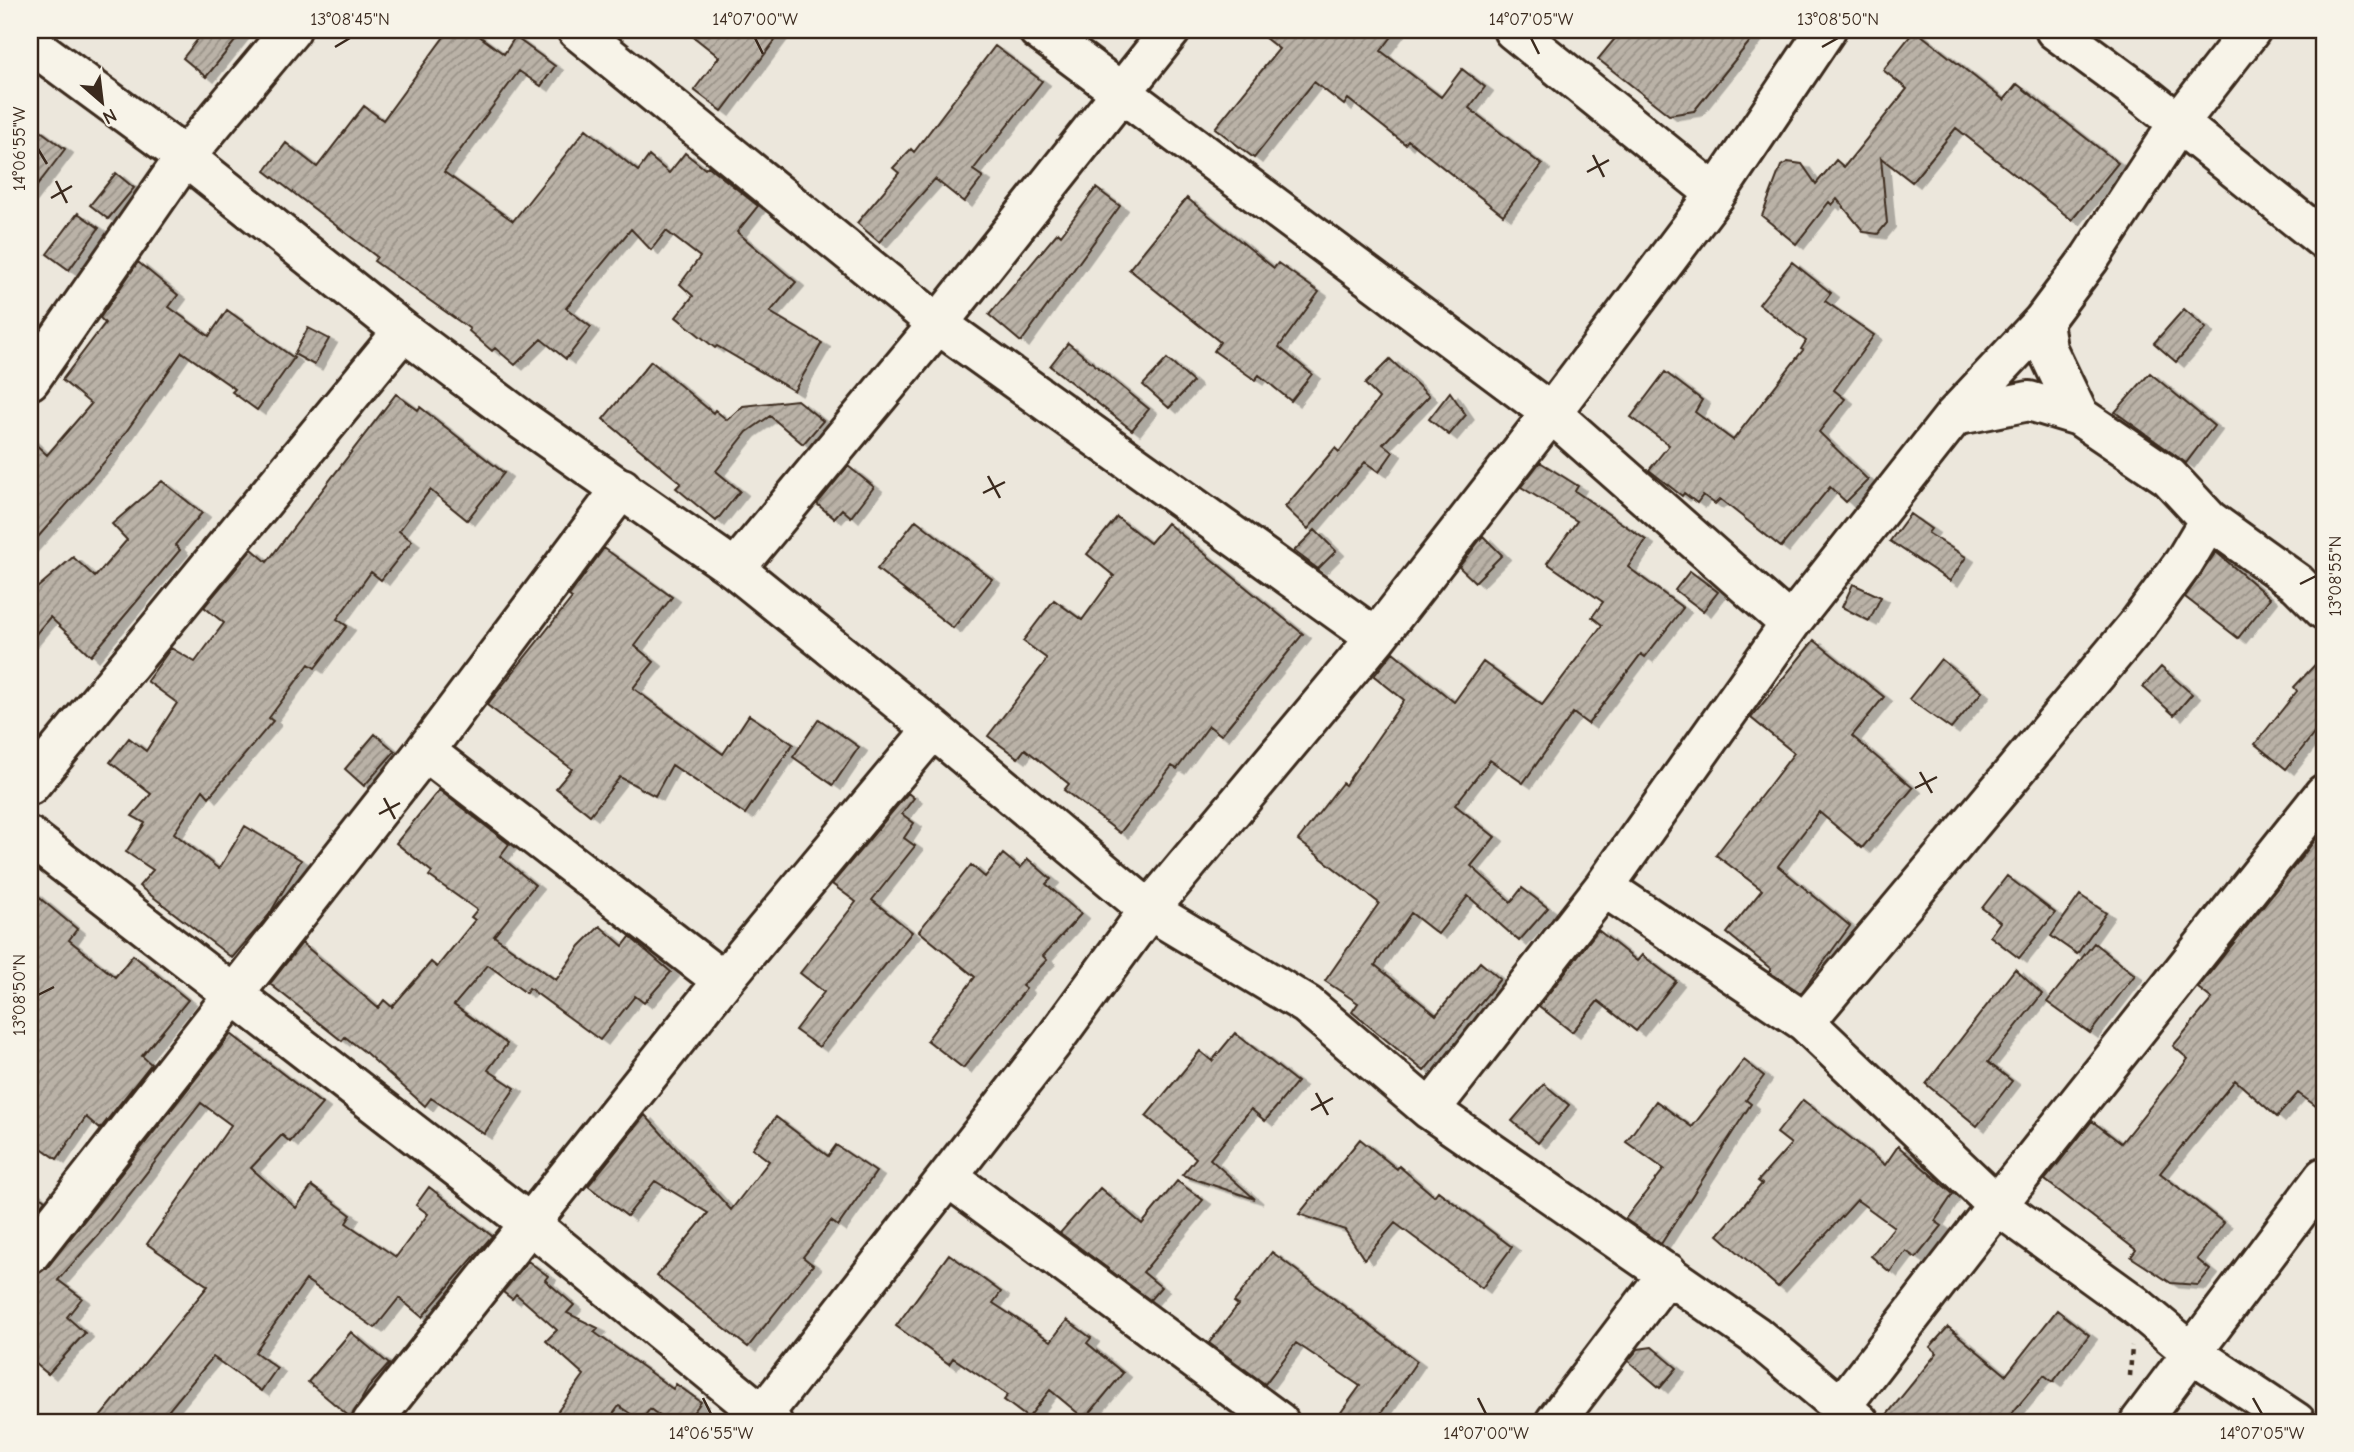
<svg xmlns="http://www.w3.org/2000/svg" width="2354" height="1452" font-family="'Comic Neue',sans-serif">
<defs>
<pattern id="building-hatch" width="6" height="6" patternUnits="userSpaceOnUse" patternTransform="scale(1.75)"><rect width="6" height="6" fill="#bab2a7"/><path d="M-1 1l2-2M0 6l6-6M5 7l2-2" fill="none" stroke="#989187"/></pattern>
<filter id="shadow"><feDropShadow dx="8" dy="4.5" stdDeviation="0" flood-color="#0004"/></filter>
</defs>
<rect width="100%" height="100%" fill="#ece7dc"/>
<filter id="ink" filterUnits="userSpaceOnUse"><feTurbulence type="fractalNoise" baseFrequency=".0143" numOctaves="2"/><feDisplacementMap in="SourceGraphic" scale="14" xChannelSelector="R" yChannelSelector="G"/><feConvolveMatrix kernelMatrix="1 2 1 2 8 2 1 2 1" color-interpolation-filters="sRGB"/></filter>
<g filter="url(#ink)">
<path fill="url(#building-hatch)" stroke="#3b2a1e" stroke-width="2" filter="url(#shadow)" d="M205,30H244L206,77L183,58Z
M449,30H471L504,54L515,37L555,66L541,86L519,71L444,172L513,221L586,129L638,171L649,156L669,173L685,153L705,169L708,166L758,206L737,232L796,282L770,312L822,343L794,391L717,346L715,348L676,317L693,296L680,284L700,257L666,231L651,250L631,229L566,308L591,327L566,359L541,339L515,365L495,348L492,351L469,331L470,329L374,261L377,257L265,171L286,143L317,167L364,106L383,120Z
M685,30H783L722,111L694,90L719,57Z
M1255,30H1397L1381,51L1441,97L1462,69L1485,87L1469,108L1542,165L1503,215L1408,140L1405,144L1348,99L1344,105L1314,82L1254,158L1215,128L1279,49Z
M1622,30H1759L1694,111L1669,115L1598,59Z
M1915,30L2004,100L2017,84L2118,163L2072,220L1956,128L1912,182L1881,158L1887,223L1878,234L1864,232L1837,199L1832,205L1829,202L1796,244L1762,216L1781,166L1788,162L1802,164L1816,184L1836,160L1844,167L1907,89L1883,70Z
M995,46L1042,81L973,170L983,177L964,202L935,179L879,242L857,223L899,173L893,168L911,149L914,152Z
M30,123L65,149L30,195Z
M116,173L134,188L108,219L90,205Z
M1096,188L1120,206L1021,342L989,315L1058,232L1061,235Z
M1187,198L1274,268L1278,263L1319,292L1279,347L1312,374L1291,401L1259,375L1255,380L1214,351L1220,342L1129,269Z
M78,213L99,228L69,270L47,254Z
M138,262L178,295L169,307L209,336L227,310L294,358L257,410L232,392L235,389L182,352L107,459L30,546V439L47,455L91,404L62,380L105,323L100,318Z
M1792,262L1831,293L1825,301L1874,335L1834,390L1845,399L1819,432L1868,480L1846,502L1830,487L1781,547L1720,499L1715,504L1703,495L1697,503L1684,493L1682,496L1649,470L1669,445L1631,417L1665,372L1702,400L1695,412L1733,440L1803,350L1801,349L1806,341L1759,304Z
M2184,309L2206,328L2176,362L2154,343Z
M308,328L329,339L314,365L294,354Z
M1068,343L1149,409L1132,430L1050,366Z
M1167,359L1193,382L1169,408L1143,385Z
M1390,359L1429,396L1383,444L1393,452L1379,472L1365,462L1308,529L1285,507L1335,448L1339,452L1379,398L1365,384Z
M651,361L713,413L715,410L727,420L743,406L797,400L823,421L803,444L770,416L747,432L716,471L740,491L716,521L676,488L681,483L603,419Z
M2150,373L2214,426L2186,463L2115,412Z
M1450,392L1466,415L1449,435L1429,419Z
M396,394L418,410L420,407L504,473L467,520L430,490L399,531L412,541L381,580L371,572L337,619L347,626L315,668L309,664L269,718L273,721L209,797L203,790L174,833L219,869L245,826L301,860L269,915L232,958L139,886L153,870L126,852L145,823L132,816L151,794L110,762L129,738L146,751L177,703L147,681L171,648L195,662L224,623L204,607L252,549L267,562Z
M1540,462L1578,486L1575,491L1646,540L1628,567L1683,608L1645,657L1641,654L1588,724L1573,713L1523,783L1490,760L1455,805L1495,837L1471,866L1511,902L1522,888L1548,908L1519,941L1468,896L1438,934L1411,913L1375,965L1436,1015L1480,962L1500,979L1424,1071L1352,1012L1358,1003L1325,981L1379,903L1298,840L1342,783L1345,785L1404,700L1374,676L1393,652L1454,702L1483,662L1542,705L1602,625L1592,617L1603,602L1547,563L1577,521L1521,487Z
M848,466L874,487L851,517L842,509L834,518L817,504Z
M162,481L202,513L175,545L180,550L91,656L50,617L30,641V594L73,557L95,577L127,540L112,524Z
M1910,514L1931,529L1928,533L1966,557L1950,581L1890,541Z
M1117,517L1150,543L1167,523L1303,634L1221,735L1209,726L1177,769L1172,766L1120,833L1064,790L1069,784L1025,749L1018,758L988,736L1045,662L1046,658L1023,641L1054,600L1082,620L1114,576L1087,554Z
M916,520L992,579L953,628L877,569Z
M1315,530L1336,551L1318,569L1294,551Z
M1483,536L1502,555L1475,582L1459,567Z
M604,548L672,597L635,646L654,662L633,688L723,754L749,715L793,744L745,814L672,765L655,796L620,777L590,815L556,788L572,769L487,705L572,598L569,596Z
M2216,552L2270,598L2238,638L2185,597Z
M1690,571L1718,592L1703,611L1675,590Z
M1853,584L1881,597L1869,621L1842,607Z
M1814,640L1884,697L1852,736L1913,788L1862,848L1819,812L1778,866L1850,926L1801,993L1769,972L1771,969L1727,933L1762,890L1716,855L1794,753L1751,718Z
M2324,655V721L2286,769L2255,744L2297,691L2294,687Z
M1941,659L1982,692L1951,729L1909,699Z
M2161,667L2192,694L2174,715L2143,687Z
M819,719L859,747L833,785L793,757Z
M375,734L395,751L364,786L345,769Z
M439,790L509,844L500,856L535,885L494,936L556,980L580,946L600,926L623,946L630,937L671,972L644,1003L635,996L600,1040L529,988L526,993L488,965L454,1005L507,1044L488,1070L515,1088L484,1134L431,1098L425,1106L366,1053L345,1037L342,1041L270,984L302,943L378,1008L384,1000L392,1007L431,962L437,967L475,920L471,917L477,910L429,876L432,872L396,843Z
M908,793L914,798L902,814L914,823L904,838L915,846L872,900L912,932L819,1047L795,1030L824,992L800,973L856,902L832,884Z
M2324,829V1112L2298,1093L2277,1117L2235,1080L2160,1173L2224,1223L2197,1259L2210,1270L2198,1285L2171,1283L2131,1257L2136,1250L2045,1180L2092,1121L2121,1143L2188,1059L2173,1046L2212,999L2198,988Z
M1003,854L1020,868L1028,859L1051,879L1046,884L1081,914L1043,956L1047,960L1022,986L1026,989L963,1068L927,1040L975,977L919,931L971,865L985,877Z
M2007,876L2055,913L2019,958L1990,936L2000,922L1982,908Z
M30,890L77,929L69,940L115,977L133,955L188,1000L142,1056L151,1064L100,1129L86,1117L57,1159L30,1140Z
M2080,895L2106,913L2077,954L2051,936Z
M1598,930L1637,961L1642,955L1676,981L1636,1031L1598,1001L1572,1032L1539,1006Z
M2094,943L2135,975L2090,1033L2047,1002Z
M2015,969L2042,994L1988,1062L2012,1081L1977,1126L1926,1084Z
M1235,1033L1297,1082L1265,1121L1251,1109L1210,1159L1255,1199L1182,1175L1196,1158L1146,1116L1200,1051L1212,1061Z
M231,1034L322,1104L290,1142L282,1135L251,1168L296,1208L312,1186L351,1215L346,1223L396,1257L428,1214L416,1205L429,1187L492,1236L422,1317L399,1298L375,1328L306,1280L255,1352L277,1368L261,1391L213,1357L159,1422H96L208,1286L147,1244L231,1125L201,1103L98,1235L58,1280L82,1298L67,1317L85,1333L48,1374L30,1359V1275L47,1268Z
M1744,1060L1764,1076L1746,1100L1751,1104L1661,1244L1625,1219L1664,1169L1626,1142L1656,1101L1692,1127Z
M1544,1084L1569,1105L1538,1143L1512,1121Z
M1803,1100L1885,1165L1898,1146L1953,1194L1935,1221L1942,1226L1916,1258L1906,1251L1890,1272L1871,1256L1894,1227L1857,1200L1778,1287L1718,1235L1762,1184L1758,1181L1791,1144L1777,1133Z
M645,1115L731,1210L769,1161L752,1148L776,1117L828,1156L836,1145L876,1172L838,1226L831,1221L803,1257L813,1265L748,1347L657,1276L708,1213L655,1181L627,1216L588,1186Z
M1360,1139L1397,1169L1399,1166L1434,1196L1438,1191L1512,1247L1482,1288L1395,1223L1364,1259L1345,1230L1299,1214Z
M1177,1181L1203,1200L1143,1272L1161,1287L1150,1300L1060,1233L1100,1188L1142,1224Z
M30,1189L45,1200L30,1219Z
M1272,1252L1417,1361L1375,1422H1334L1360,1386L1296,1343L1265,1384L1209,1343L1238,1305L1234,1302Z
M949,1254L1001,1292L993,1303L1051,1341L1067,1320L1091,1338L1087,1343L1123,1373L1085,1419L1050,1390L1028,1418L1004,1400L1008,1395L953,1358L949,1364L896,1326Z
M528,1261L548,1276L545,1280L574,1305L567,1313L598,1328L594,1332L673,1389L676,1384L701,1402L686,1422H668L650,1409L641,1421L619,1406L607,1422H550L584,1375L546,1341L557,1330L516,1294L512,1299L503,1292Z
M2057,1310L2089,1335L2053,1382L2044,1375L2005,1422H1881L1937,1353L1930,1347L1948,1327L2006,1375Z
M351,1332L389,1364L368,1388L351,1418L308,1382Z
M1652,1347L1677,1368L1660,1388L1628,1361L1638,1349Z"/>
<g fill="none" stroke-linecap="round" stroke-linejoin="round">
<g stroke="#3b2a1e" stroke-width="44">
<path id="minor" d="M577,30L938,324L1376,638
M1038,30L1551,413L1790,624
M1513,30L1716,194
M2055,30L2146,97L2324,240
M30,43L185,157L403,331L522,420L735,569L933,729L1149,910L1307,1005L1430,1110L1755,1335L1859,1422
M2043,321L2047,349L2079,416
M30,380L185,157L291,30
M1954,416L2029,401L2079,416L2169,477L2209,520L2297,583L2324,610
M735,569L938,324L1171,30
M425,751L723,981
M30,785L403,331
M30,837L529,1223L772,1422
M1604,887L1805,1022L1997,1205L2135,1305L2191,1352L2296,1422
M1805,1022L2139,623L2184,562L2209,520
M1430,1110L1604,887L1790,624L1954,416L2043,321L2090,258L2177,125L2251,30
M948,1177L1279,1422
M30,1254L425,751L622,488
M1839,1409L1997,1205L2324,794
M372,1422L723,981L933,729
M757,1422L1052,1043L1149,910L1376,638L1551,413L1716,194L1826,30
M1555,1422L1668,1273
M2140,1422L2324,1177"/>
</g>
<path stroke="#3b2a1e" stroke-width="4.5" stroke-dasharray="5 5" stroke-linecap="butt" d="M2130,1376L2132,1346"/>
<use href="#minor" stroke="#f7f3e8" stroke-width="38"/>
</g>
</g>
<path fill="none" stroke="#3b2a1e" stroke-width="2.5" d="M755,38L763,54M1531,38L1539,54M335,47L350,38M1822,47L1838,38M38,149L47,164M1593,155L1604,177M1587,172L1609,160M56,181L67,203M51,198L72,186M988,476L1000,498M983,493L1005,482M2300,584L2316,576M1920,772L1932,793M1915,788L1937,777M384,798L395,819M379,814L400,803M38,995L54,987M1316,1093L1328,1115M1311,1110L1333,1098M703,1398L711,1414M1478,1398L1486,1414M2253,1398L2262,1414"/>
<rect width="2354" height="1452" fill="none" stroke="#f7f3e8" stroke-width="77"/>
<g transform="translate(102 102) rotate(152)" stroke="#f7f3e8" stroke-width="5" paint-order="stroke">
<path d="M0-5L12 26L0 18L-12 26Z" fill="#3b2a1e"/>
<text y="-10" font-size="19" font-weight="bold" text-anchor="middle" fill="#3b2a1e">N</text>
</g>
<rect x="38" y="38" width="2278" height="1376" fill="none" stroke="#3b2a1e" stroke-width="2.5"/>
<g font-size="18" text-anchor="middle" fill="#3b2a1e">
<text x="350" y="25">13°08'45"N</text>
<text x="755" y="25">14°07'00"W</text>
<text x="1531" y="25">14°07'05"W</text>
<text x="1838" y="25">13°08'50"N</text>
<text transform="translate(19 149) rotate(-90)" y="6">14°06'55"W</text>
<text transform="translate(2335 576) rotate(-90)" y="6">13°08'55"N</text>
<text transform="translate(19 995) rotate(-90)" y="6">13°08'50"N</text>
<text x="711" y="1439">14°06'55"W</text>
<text x="1486" y="1439">14°07'00"W</text>
<text x="2262" y="1439">14°07'05"W</text>
</g>
</svg>
